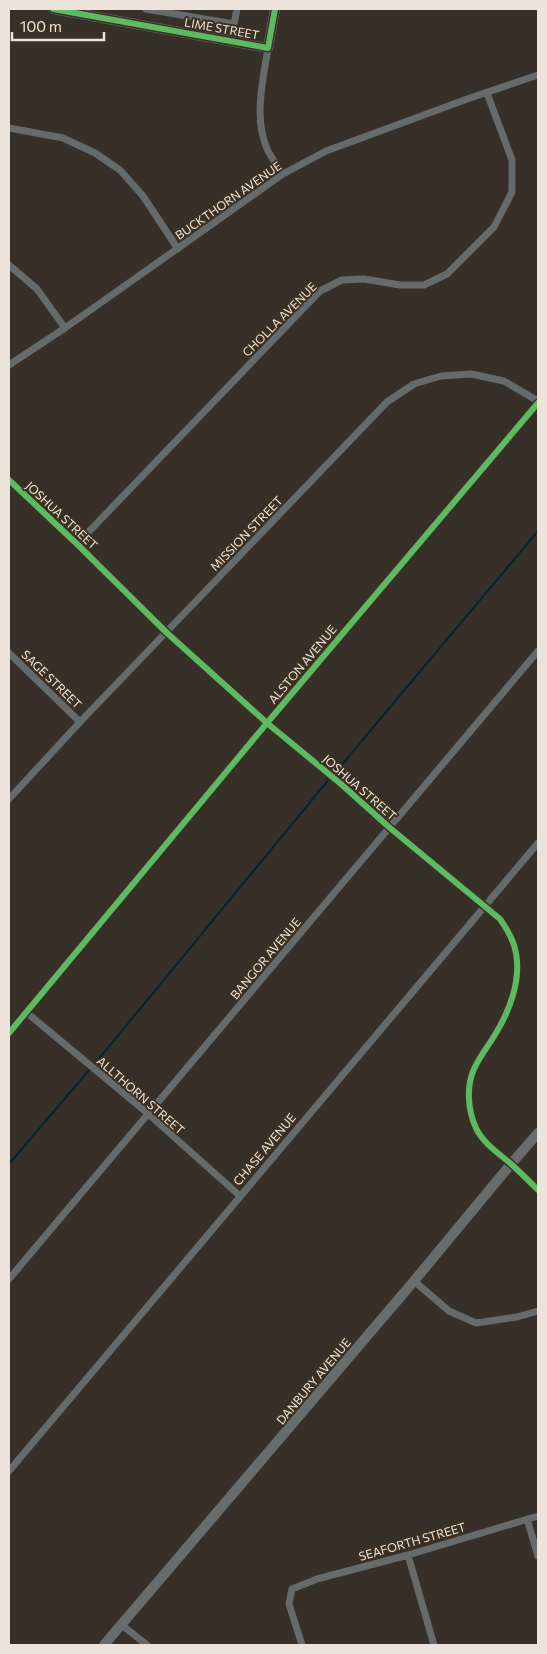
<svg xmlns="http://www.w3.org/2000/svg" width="547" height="1654" font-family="Commissioner,sans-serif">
<rect width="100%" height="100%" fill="#373028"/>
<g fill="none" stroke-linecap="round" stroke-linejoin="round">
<path stroke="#05252e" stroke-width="2" d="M334,774L538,531
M93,1066L330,778
M9,1164L90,1069"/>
<path stroke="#656a6a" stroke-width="7" d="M146,9L234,24L237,9
M268,48C263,81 253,119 268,151C272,159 278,166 283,174
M9,128L63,138L95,153L120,170L143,196L178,249
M9,265L37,289L65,328
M9,365L65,328L283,174L326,151L470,98L538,75
M9,480L77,544L167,633L267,723L341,784L390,828L500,919C507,929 514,940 516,953C521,980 510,1010 496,1033C489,1045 480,1056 474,1069C466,1087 468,1111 476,1128C483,1143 498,1153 510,1163C520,1172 529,1181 538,1190
M77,544L320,291L342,280L364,279L400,285H424L447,274L494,227L512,192V160L487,93
M9,653L80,722
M9,799L80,722L387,402L414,384L441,376L471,374L504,381L538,401
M26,1012L145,1111L240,1196
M9,1033L267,723L538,403
M9,1279L538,651
M414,1281L449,1311L476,1323L517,1317L538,1311
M9,1471L538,843
M527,1519L538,1556
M408,1555L434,1645
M122,1625L147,1645
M302,1645L289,1604L292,1589L317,1579L408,1555L538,1516"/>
<path stroke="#676c6c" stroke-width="10" d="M53,9L268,48L275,9
M104,1645L414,1281L511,1164L538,1133"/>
<g stroke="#3d3122" stroke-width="9">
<path id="cycleway" d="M53,9L268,48L275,9
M9,480L77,544L167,633L267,723L341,784L390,828L500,919C507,929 514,940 516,953C521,980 510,1010 496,1033C489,1045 480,1056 474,1069C466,1087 468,1111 476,1128C483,1143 498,1153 510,1163C520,1172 529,1181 538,1190
M9,1033L267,723L538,403"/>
</g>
<use href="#cycleway" stroke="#5cba63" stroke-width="6"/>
</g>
<g text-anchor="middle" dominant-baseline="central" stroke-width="4" stroke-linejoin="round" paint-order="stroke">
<g font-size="12" fill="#ece3da" stroke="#3d3122">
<text transform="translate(222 28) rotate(10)">LIME STREET</text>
<text transform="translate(228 200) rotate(-35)">BUCKTHORN AVENUE</text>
<text transform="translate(279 319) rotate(-45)">CHOLLA AVENUE</text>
<text transform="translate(62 515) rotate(43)">JOSHUA STREET</text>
<text transform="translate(246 533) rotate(-46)">MISSION STREET</text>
<text transform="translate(302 664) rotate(-50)">ALSTON AVENUE</text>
<text transform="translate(52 679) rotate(44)">SAGE STREET</text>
<text transform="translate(360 787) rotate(41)">JOSHUA STREET</text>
<text transform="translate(265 958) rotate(-50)">BANGOR AVENUE</text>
<text transform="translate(141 1095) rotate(41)">ALLTHORN STREET</text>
<text transform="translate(264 1149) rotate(-50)">CHASE AVENUE</text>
<text transform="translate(313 1381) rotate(-50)">DANBURY AVENUE</text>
<text transform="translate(412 1541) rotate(-16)">SEAFORTH STREET</text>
</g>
</g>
<rect width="547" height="1654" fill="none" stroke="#ece3da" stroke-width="20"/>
<path d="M12 32v8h92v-8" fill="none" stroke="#ece3da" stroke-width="2.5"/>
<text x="20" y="32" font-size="15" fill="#ece3da" stroke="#3d3122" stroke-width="4" paint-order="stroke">100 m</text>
</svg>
